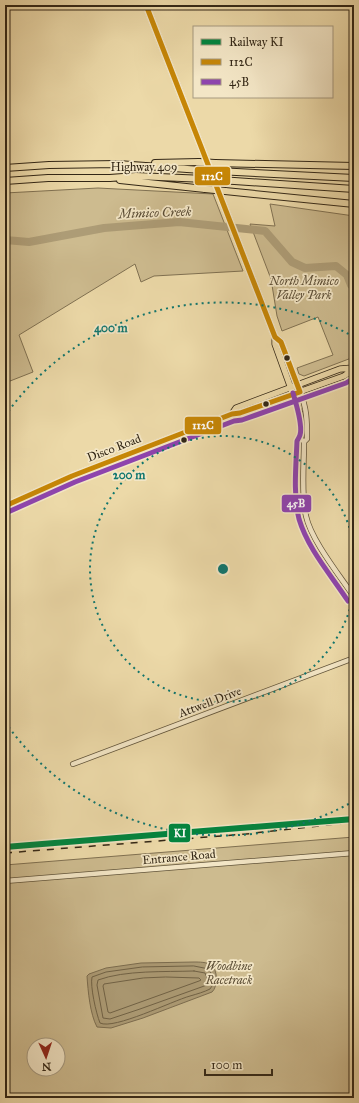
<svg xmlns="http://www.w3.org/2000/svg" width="359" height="1103" font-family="'IM FELL Great Primer',serif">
<rect width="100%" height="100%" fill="#ecd9a8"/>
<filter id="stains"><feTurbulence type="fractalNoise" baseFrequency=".005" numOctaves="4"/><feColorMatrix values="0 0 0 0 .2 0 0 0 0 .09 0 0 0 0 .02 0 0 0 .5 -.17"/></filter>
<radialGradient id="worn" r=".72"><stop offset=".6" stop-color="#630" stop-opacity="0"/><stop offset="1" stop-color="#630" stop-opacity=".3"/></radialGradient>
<path fill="#cdbb8f" stroke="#807152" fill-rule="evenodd" d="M98,188L213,194L243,271L154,276L141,282L135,264L19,335L33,372L5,383V193Z
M270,204L354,216V357L304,376L299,374L297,368L333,355L318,317L282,331L277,316L271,279L250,224L275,226Z
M354,837V1098H5V865ZM34,1045H58V1069H34Z"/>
<path fill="#ad9c76" stroke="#7c6d50" d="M194,962C199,962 207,962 211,965C218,969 218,987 212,992L143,1018L111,1028L97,1027C90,1014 88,991 87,976L89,974L106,968L141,963Z"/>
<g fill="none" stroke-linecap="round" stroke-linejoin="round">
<path stroke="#706246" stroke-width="1" d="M194,966L209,969C212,975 215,983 210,989C204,992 197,994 190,996C172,1001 114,1030 100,1023C96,1013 90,986 92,977L106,972L142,967Z
M194,971L205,973L208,980L207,985L140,1009L110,1019L103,1018L97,985L98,980C125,970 165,972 194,971Z
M166,977L199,978L201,980L199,981L110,1013L108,1012L103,986L104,984L143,978Z"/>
<path stroke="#ad9c76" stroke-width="8" d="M5,240L29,242L104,228L179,222L265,231L292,262L305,268L336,266L347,275L351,285L354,286"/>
<g stroke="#61543a" stroke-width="6">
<path id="minor" d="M351,5L354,11
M300,392C307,408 307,422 307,439L304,442C304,464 301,496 306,516C311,540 340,576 354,597
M293,394L300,413L301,439L304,442
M73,764L354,658
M5,881L354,853"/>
</g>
<g stroke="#332716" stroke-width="7">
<path id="major" d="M146,5L275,337V344L293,394
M275,337L281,342L298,387
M232,414L236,408L340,369L353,368
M5,506L72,476L232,414L240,413L344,376L354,369"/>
</g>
<g stroke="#332716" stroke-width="8">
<path id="highway" d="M155,163L199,162
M215,163L354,166
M5,168L49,165L118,164L201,170
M217,171L354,178
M120,180L205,189
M220,180L354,189
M5,181L48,178H110L136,176L205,179
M225,191L354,204"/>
</g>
<use href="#minor" stroke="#f3e6c6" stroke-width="4.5"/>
<use href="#major" stroke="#ecd9a8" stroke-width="5.5"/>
<use href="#highway" stroke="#ecd9a8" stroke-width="6"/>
<path stroke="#332716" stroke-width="1.5" stroke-dasharray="7 7" stroke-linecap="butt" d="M5,853L246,834L354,822"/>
<g stroke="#332716" stroke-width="8" stroke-linecap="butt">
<path id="highway-bridge" d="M199,162L215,163
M201,170L217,171
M205,179L220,180
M205,189L225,191"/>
</g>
<use href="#highway-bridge" stroke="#ecd9a8" stroke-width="6"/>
<g stroke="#f3e6c6" stroke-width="8">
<path id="bus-1" d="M5,506L72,476L232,414L240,413L300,392L281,342L275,337L146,5"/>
</g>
<g stroke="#f3e6c6" stroke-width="8">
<path id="bus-2" d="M293,393C296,403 303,426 300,435C299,438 298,439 297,441C296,466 293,494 299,519C308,549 331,575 348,601
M8,512L75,482L234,421L242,420L346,383L354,378"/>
</g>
<use href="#bus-1" stroke="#c68606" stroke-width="5"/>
<use href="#bus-2" stroke="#8e44ad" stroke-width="5"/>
<g stroke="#f3e6c6" stroke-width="9">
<path id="rail-1" d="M5,847L354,819"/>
</g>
<use href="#rail-1" stroke="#00853f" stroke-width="6"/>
</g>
<g fill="none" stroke="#0f766e" stroke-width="2" stroke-dasharray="2 4">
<path d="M354 592A133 133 0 1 1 354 546"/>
<path d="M354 801A266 266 0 0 1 5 722M5 416A266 266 0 0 1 354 337"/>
</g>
<g fill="#332716" stroke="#f3e6c6" stroke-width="1.5">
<circle cx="287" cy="358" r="3.5"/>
<circle cx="266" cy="404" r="3.5"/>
<circle cx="184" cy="440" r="3.5"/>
</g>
<g text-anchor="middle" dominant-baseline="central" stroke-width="3.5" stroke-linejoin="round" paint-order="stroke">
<g font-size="12" fill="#332716" stroke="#f3e6c6">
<text x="144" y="167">Highway 409</text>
<text transform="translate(114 448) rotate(-21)">Disco Road</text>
<text transform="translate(210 702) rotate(-21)">Attwell Drive</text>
<text transform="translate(179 857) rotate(-5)">Entrance Road</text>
</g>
<g font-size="12" font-style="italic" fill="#5a4c34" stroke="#f3e6c6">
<text x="304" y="281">North Mimico<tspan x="304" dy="14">Valley Park</tspan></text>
<text x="229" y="966">Woodbine<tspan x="229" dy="14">Racetrack</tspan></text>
</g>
<g font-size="13" font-style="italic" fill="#584a33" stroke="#f3e6c6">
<text transform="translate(155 213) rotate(-2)">Mimico Creek</text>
</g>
</g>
<circle cx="223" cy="569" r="6" fill="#0f766e" stroke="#f3e6c6" stroke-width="2"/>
<g font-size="12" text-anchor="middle" font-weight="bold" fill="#0f766e" stroke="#f3e6c6" stroke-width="3.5" stroke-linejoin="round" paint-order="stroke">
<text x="111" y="332">400 m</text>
<text x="129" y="479">200 m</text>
</g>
<g stroke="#f3e6c6" stroke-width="1.5">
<rect x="194" y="166" width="37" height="20" rx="4" fill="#c68606"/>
<rect x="184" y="416" width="38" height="19" rx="4" fill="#c68606"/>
<rect x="281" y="494" width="31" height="19" rx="4" fill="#8e44ad"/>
<rect x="168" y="823" width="23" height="20" rx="4" fill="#00853f"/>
</g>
<g font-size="11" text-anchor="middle" font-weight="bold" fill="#fff">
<text x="212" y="180">112C</text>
<text x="203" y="429">112C</text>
<text x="296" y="507">45B</text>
<text x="180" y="837">KI</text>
</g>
<rect width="359" height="1103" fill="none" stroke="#ecd9a8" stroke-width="20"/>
<rect x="6" y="6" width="347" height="1091" fill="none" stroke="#332716" stroke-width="2"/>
<rect x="10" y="10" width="339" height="1083" fill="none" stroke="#332716"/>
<rect x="193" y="26" width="140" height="72" fill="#f3e6c6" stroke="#a69a80"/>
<rect x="201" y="39" width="20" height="6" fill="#00853f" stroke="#a69a80"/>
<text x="229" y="46" font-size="12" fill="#332716">Railway KI</text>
<rect x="201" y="59" width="20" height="6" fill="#c68606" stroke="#a69a80"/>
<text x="229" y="66" font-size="12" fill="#332716">112C</text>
<rect x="201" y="79" width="20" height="6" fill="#8e44ad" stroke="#a69a80"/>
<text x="229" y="86" font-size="12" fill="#332716">45B</text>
<g transform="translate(46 1057) rotate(177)"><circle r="19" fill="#f3e6c6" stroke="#a69a80"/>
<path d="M0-3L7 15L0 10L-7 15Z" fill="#8f2418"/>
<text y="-6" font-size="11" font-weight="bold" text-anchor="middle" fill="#332716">N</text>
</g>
<path d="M205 1069v6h67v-6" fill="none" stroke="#332716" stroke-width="2"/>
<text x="211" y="1069" font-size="12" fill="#332716" stroke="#f3e6c6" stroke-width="3" paint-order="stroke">100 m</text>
<rect width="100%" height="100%" filter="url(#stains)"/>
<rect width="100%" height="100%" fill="url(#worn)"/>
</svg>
